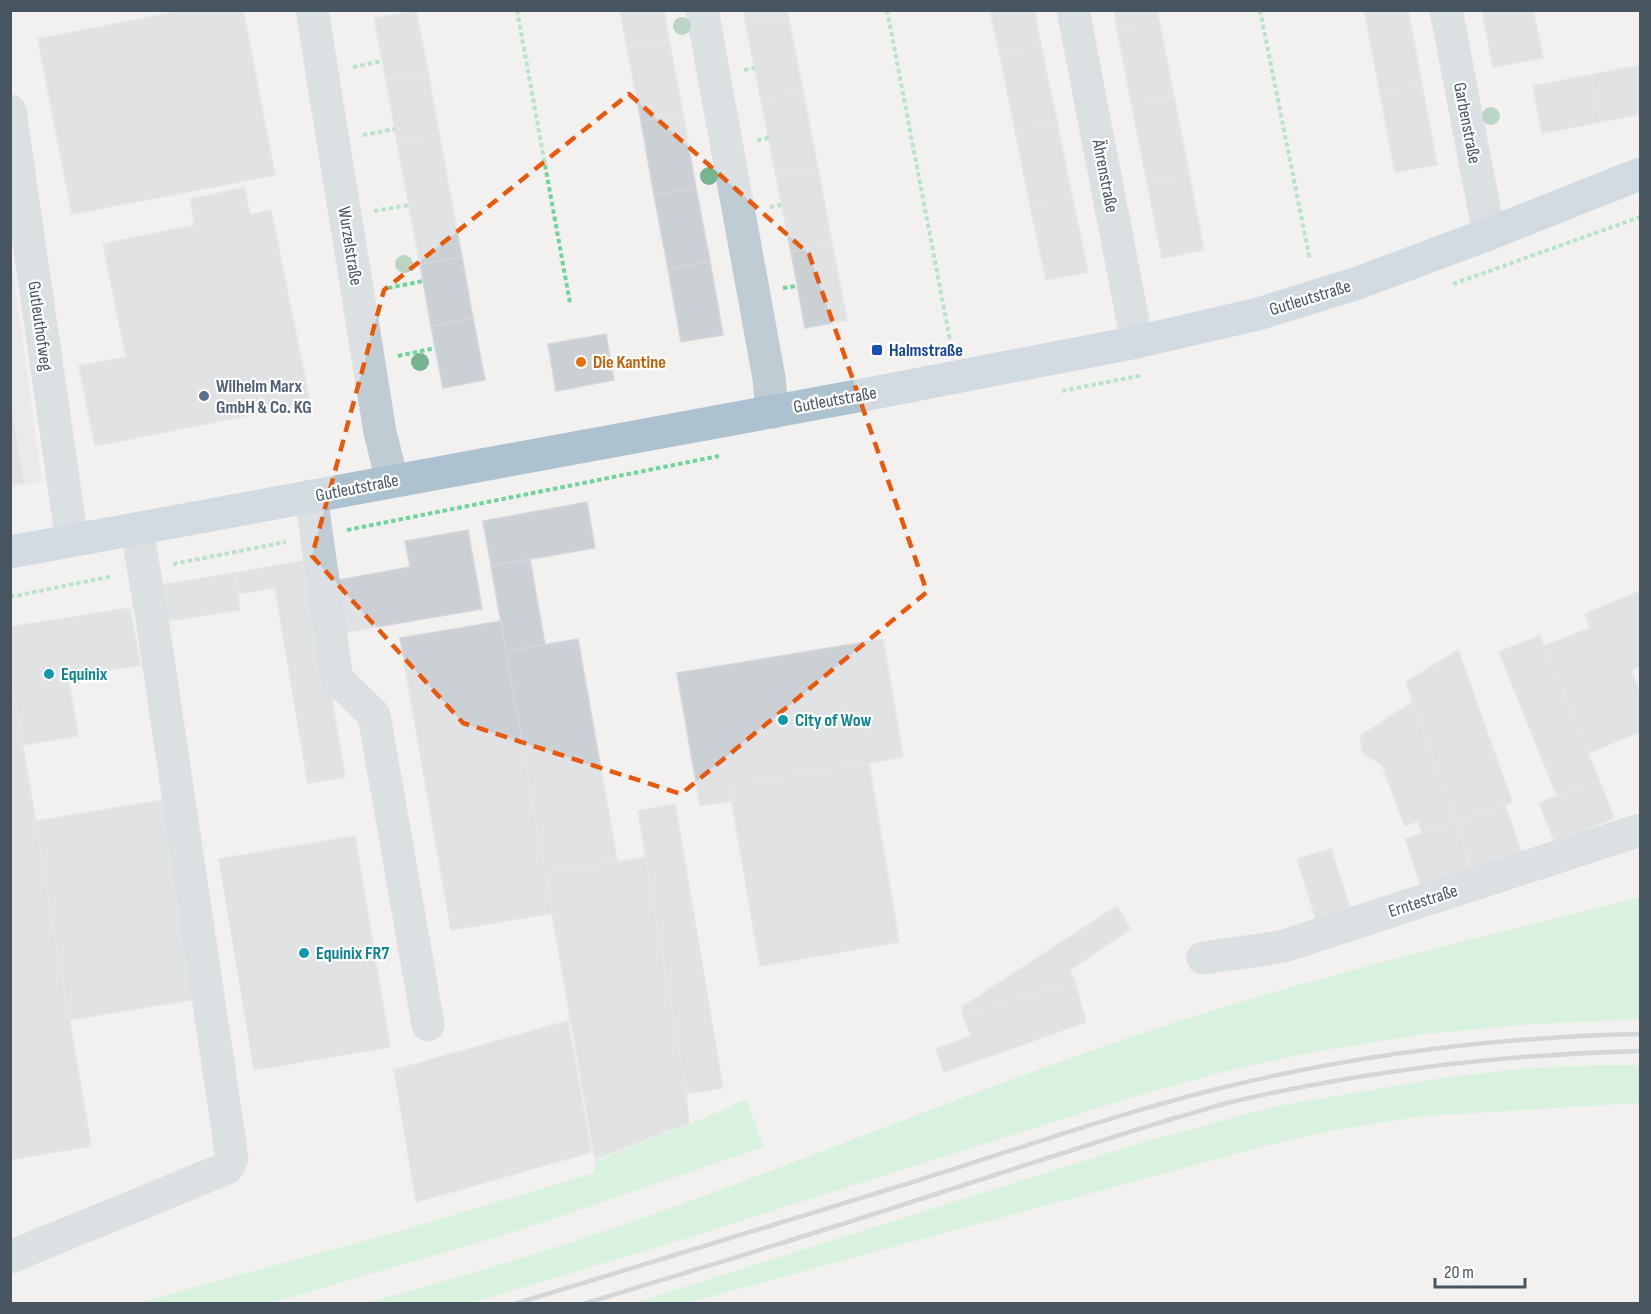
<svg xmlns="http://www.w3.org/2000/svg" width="1651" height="1314" font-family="'Sofia Sans Condensed',sans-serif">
<rect width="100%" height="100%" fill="#f3f0f0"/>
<path fill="#e4e1e2" d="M10,250L42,482L11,487H10Z"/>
<path fill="#bbf4cc" d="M1640,897V1019L1535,1024L1426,1034L1313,1052L1227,1071L1133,1097L665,1245L471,1303H366C448,1280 530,1257 610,1229C801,1164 987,1083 1179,1021C1331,972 1486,936 1640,897Z
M1595,1065H1640V1103L1425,1116L1336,1130L1265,1146L687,1303H634L1143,1142L1277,1106L1442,1078L1517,1069Z
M746,1099L764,1147L514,1232L271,1303H137L403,1230L594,1173L595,1161L695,1122Z"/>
<path fill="#cbd0d5" stroke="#d3d7dc" stroke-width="1.5" d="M186,10H243L275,175L72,214L38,39Z
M620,10H664L669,40L627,48Z
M744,10H787L788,16L746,25Z
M990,10H1034L1041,46L1000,55Z
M1114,10H1157L1159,21L1117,29Z
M1377,10H1408L1422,85L1380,93L1365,13Z
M1482,10H1533L1543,58L1493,67Z
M416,11L428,72L386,80L374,18Z
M788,16L803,92L761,100L746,25Z
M1159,21L1174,97L1132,106L1117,29Z
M669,40L683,114L641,121L627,48Z
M1041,46L1057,122L1015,130L1000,55Z
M1640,65V114L1600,122L1591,75Z
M428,72L439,134L397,142L386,80Z
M1591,75L1600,122L1542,133L1533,86Z
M1422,85L1437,165L1395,172L1380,93Z
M803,92L818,168L776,176L761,100Z
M1174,97L1189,174L1147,182L1132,106Z
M683,114L696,188L654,195L641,121Z
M1057,122L1072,197L1030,205L1015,130Z
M439,134L462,257L420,264L397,142Z
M818,168L832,244L791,252L776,176Z
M1189,174L1204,250L1162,258L1147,182Z
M244,188L250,215L271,210L310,403L95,446L79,366L126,357L103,244L195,225L190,199Z
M696,188L710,261L668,269L654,195Z
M1072,197L1088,272L1046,280L1030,205Z
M832,244L847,320L805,328L791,252Z
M462,257L473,318L431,326L420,264Z
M710,261L723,335L681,342L668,269Z
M473,318L485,380L443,388L431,326Z
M606,334L614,380L556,391L548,344Z
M10,399L24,483L10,485Z
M587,502L595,548L491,566L483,521Z
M468,530L482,609L342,633L333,581L410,567L405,541Z
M530,559L545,645L506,651L491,566Z
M308,560L345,777L308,783L275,588L237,594L234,573Z
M234,573L240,610L168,621L162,585Z
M1640,591V666L1631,670L1640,694V732L1588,753L1544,646L1590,628L1585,614Z
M130,608L140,665L68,677L78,736L23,745L10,671V627Z
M501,621L552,913L451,930L400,638Z
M1540,636L1599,780L1557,796L1499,652Z
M578,639L617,860L545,873L506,651Z
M883,639L903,757L729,786L732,801L700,806L677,673Z
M1458,650L1512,802L1456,822L1406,682Z
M10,671L91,1146L13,1159L10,1145Z
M1413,702L1456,822L1422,833L1418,821L1405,826L1382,765L1363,753L1360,736Z
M869,763L899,942L760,966L729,786Z
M1599,780L1614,818L1555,842L1539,803Z
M169,799L202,998L69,1020L36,821Z
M675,804L723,1088L686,1094L638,811Z
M1505,805L1521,851L1472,868L1456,822Z
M1456,822L1472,868L1421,885L1405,839Z
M355,836L390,1047L254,1070L219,859Z
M1331,849L1350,908L1316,919L1297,859Z
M646,857L686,1094L689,1123L595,1159L545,873Z
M1117,906L1130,929L1070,970L1075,982L963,1015L962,1007Z
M1075,982L1086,1022L944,1072L936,1049L971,1036L963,1015Z
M568,1021L591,1152L416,1202L394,1070Z"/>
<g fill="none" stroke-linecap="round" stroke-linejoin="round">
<path stroke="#6fd59b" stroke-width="4" stroke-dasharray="4.5 3" stroke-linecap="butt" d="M517,10L570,303
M887,10L950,340
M1260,10L1310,260
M353,67L382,61
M744,70L755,68
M363,135L395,129
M757,140L769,138
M770,207L781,205
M374,211L409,205
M1453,284L1640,217
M388,288L423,281
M783,288L797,286
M398,356L435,348
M1062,391L1143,375
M347,530L719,456
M173,564L286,542
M10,597L113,576"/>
<path stroke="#bfccd3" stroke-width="33" d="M312,10L380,432L392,481
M702,10L769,378L772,412
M1073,10L1137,342
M1446,10L1489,234
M10,111L72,541
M311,496L337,679L374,715L428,1025
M1203,958L1281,947L1640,830
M10,1257L227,1168L232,1158L152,619L137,530"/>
<path stroke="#adc2d1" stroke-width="33" d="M10,552L884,391L1137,342L1258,314L1358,283L1489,234L1640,174"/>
<path stroke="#b1b6bb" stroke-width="4.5" d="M514,1304C648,1263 783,1223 916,1181C1015,1150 1113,1115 1213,1090C1352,1055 1497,1037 1640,1034
M583,1304C715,1264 846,1224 976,1181C1042,1160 1108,1138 1175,1118C1198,1112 1220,1104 1244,1099C1374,1070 1507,1054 1640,1051"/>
</g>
<g fill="#75b48f">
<circle cx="682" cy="26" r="9"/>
<circle cx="1491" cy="116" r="9"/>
<circle cx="709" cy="176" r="9"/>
<circle cx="404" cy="264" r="9"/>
<circle cx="420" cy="362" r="9"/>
</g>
<path d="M0 0H1651V1314H0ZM629,94L809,254L927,592L681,794L463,723L312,556L384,290Z" fill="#f3f0f0" fill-opacity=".55" fill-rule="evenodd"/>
<path fill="none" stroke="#e8590c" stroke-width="4.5" stroke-dasharray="12 8" stroke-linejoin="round" d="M629,94L809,254L927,592L681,794L463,723L312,556L384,290Z"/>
<rect fill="#1a4fb4" stroke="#fff" stroke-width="2" x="871" y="344" width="12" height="12" rx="3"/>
<circle fill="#e8710a" stroke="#fff" stroke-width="2" cx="581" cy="362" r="6"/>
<circle fill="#5c6f8a" stroke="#fff" stroke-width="2" cx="204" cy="396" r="6"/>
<g fill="#0f9aa8" stroke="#fff" stroke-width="2">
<circle cx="49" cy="674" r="6"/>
<circle cx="783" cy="720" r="6"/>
<circle cx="304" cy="953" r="6"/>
</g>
<g text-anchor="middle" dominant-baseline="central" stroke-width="4.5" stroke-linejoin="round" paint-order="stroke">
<g font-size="18" fill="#46555f" stroke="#fff">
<text transform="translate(1467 123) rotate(79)">Garbenstraße</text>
<text transform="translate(1105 176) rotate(79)">Ährenstraße</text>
<text transform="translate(350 246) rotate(81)">Wurzelstraße</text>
<text transform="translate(1310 298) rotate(-17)">Gutleutstraße</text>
<text transform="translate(40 326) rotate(82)">Gutleuthofweg</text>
<text transform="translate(835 400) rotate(-10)">Gutleutstraße</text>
<text transform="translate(357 488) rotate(-11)">Gutleutstraße</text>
<text transform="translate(1423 901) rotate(-18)">Erntestraße</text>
</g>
<g font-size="18" font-weight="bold" fill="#164399" stroke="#fff" text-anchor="start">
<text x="889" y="350">Halmstraße</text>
</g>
<g font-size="18" font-weight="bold" fill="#c56008" stroke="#fff" text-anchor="start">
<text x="593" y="362">Die Kantine</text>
</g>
<g font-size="18" font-weight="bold" fill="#4e5e75" stroke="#fff" text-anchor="start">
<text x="216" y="386">Wilhelm Marx<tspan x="216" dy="21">GmbH &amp; Co. KG</tspan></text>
</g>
<g font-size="18" font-weight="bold" fill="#0d838f" stroke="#fff" text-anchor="start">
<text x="61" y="674">Equinix</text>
<text x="795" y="720">City of Wow</text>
<text x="316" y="953">Equinix FR7</text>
</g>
</g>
<rect width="1651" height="1314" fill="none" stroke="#46555f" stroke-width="24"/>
<path d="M1435 1278v9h90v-9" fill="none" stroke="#46555f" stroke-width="3"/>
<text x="1444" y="1278" font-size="18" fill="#46555f" stroke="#ffffff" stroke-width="4.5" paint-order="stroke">20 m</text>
</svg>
